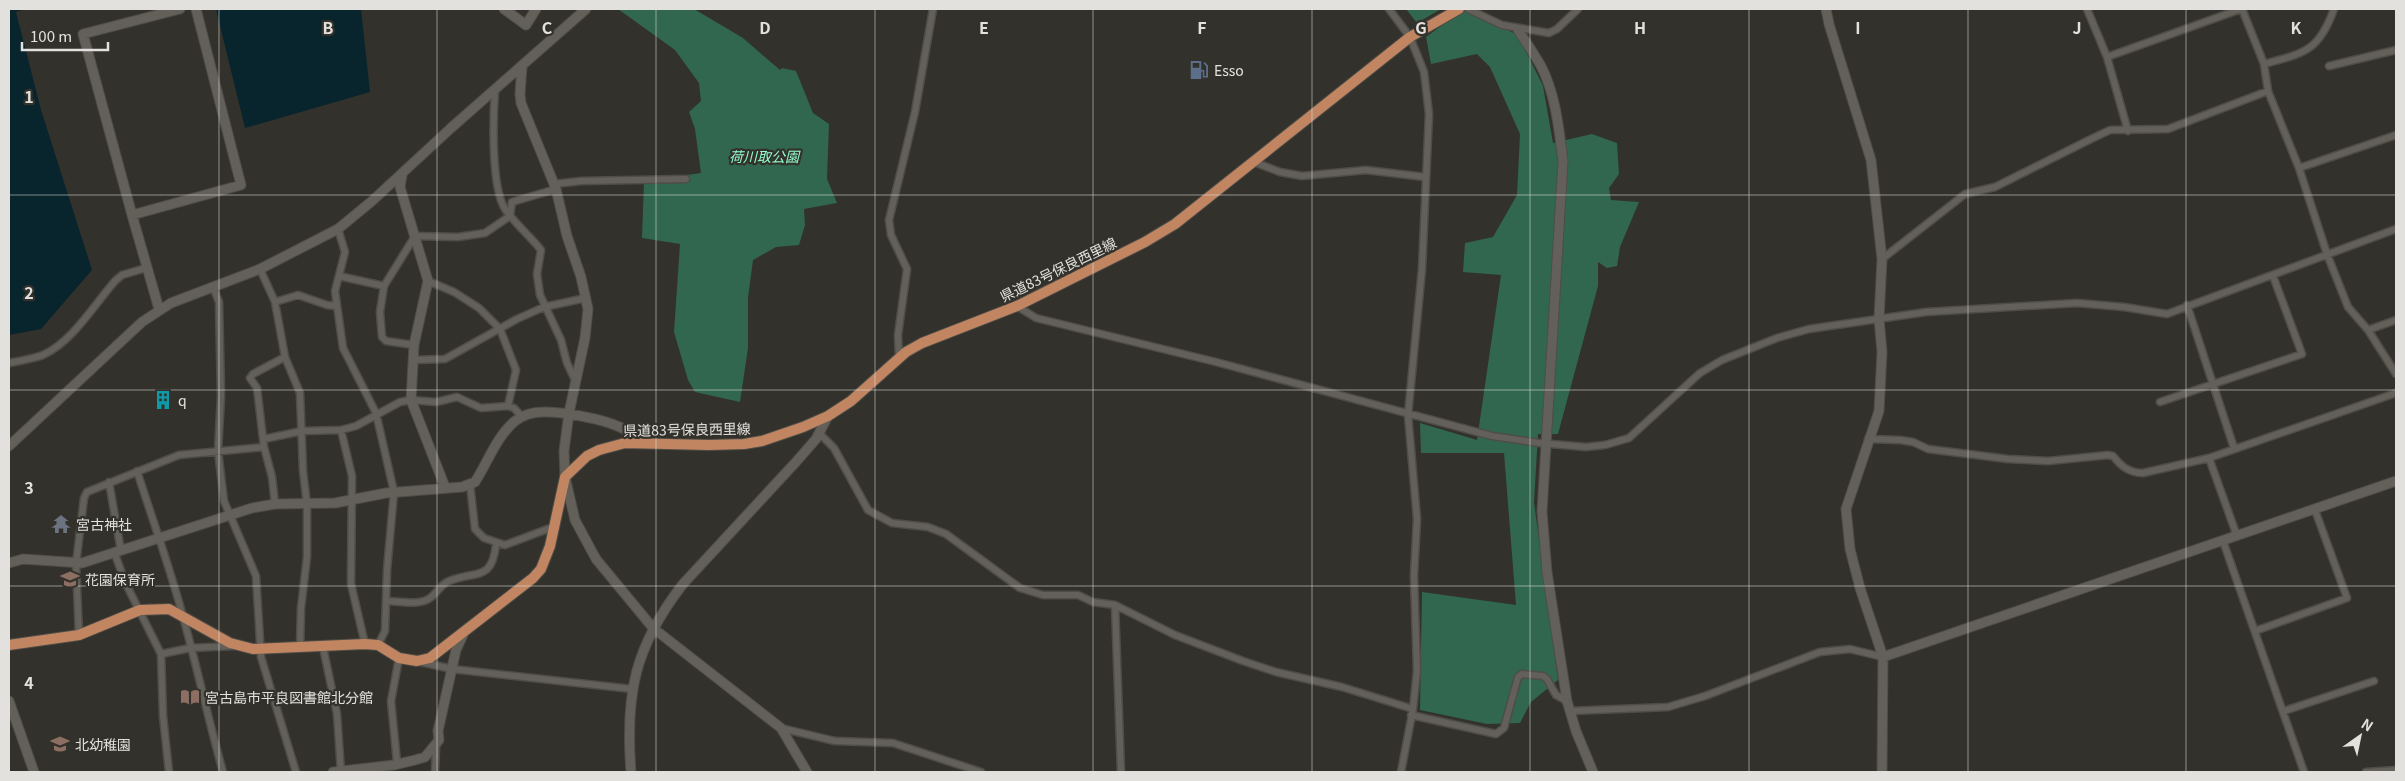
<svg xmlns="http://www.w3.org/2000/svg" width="2405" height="781" font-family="Georgia,'Noto Sans JP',serif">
<rect width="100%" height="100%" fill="#33312b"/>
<path fill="#30674e" d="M618,9L664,10L694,9L743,38L780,70L782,68L796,71L813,113L829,124L827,179L837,203L804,209L805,225L799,245L776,247L753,260L748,298V348L740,402L695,392L688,380L674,332L680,244L642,238L644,181L701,173L695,129L689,112L701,101L699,83L675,50Z
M1406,9H1441L1417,23Z
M1464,9L1518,35L1543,86L1553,143L1592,134L1617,143L1619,174L1609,188L1611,200L1639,202L1620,247L1617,266L1607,268L1598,262V286L1558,434H1538L1534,502L1558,680L1531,702L1520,723L1487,724L1420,710L1422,592L1516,605L1504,453H1421L1420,423L1477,440L1501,275L1463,272L1465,243L1493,237L1517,195L1520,134L1490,67L1477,54L1431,64L1426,37Z"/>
<path fill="#08242d" d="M9,9H25L16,12L41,110L92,270L41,329L9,335Z
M216,9H361L370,92L245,128Z"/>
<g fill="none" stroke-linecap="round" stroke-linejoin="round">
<g stroke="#4f4d48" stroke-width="9">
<path id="street" d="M1389,9L1410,37L1424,72L1429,114L1422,269L1408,415L1417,519L1414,576L1417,671L1413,709L1401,772
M1468,9L1502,25L1549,33L1557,29L1578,9
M2087,9L2107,57L2128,131
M2242,9L2264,64
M2334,9C2319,51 2305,53 2264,64L2268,91L2299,168L2327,254L2348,307L2368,330L2396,374
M2107,57L2241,9
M2329,66L2396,50
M495,91C493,118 491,187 505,209C515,224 530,236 541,250L537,274L540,295L561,340L567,363L576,382
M1254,162L1280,172L1302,176L1366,170L1425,177
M2299,168L2396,135
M554,184L581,181L686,179
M338,229L345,252L335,291L343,348L376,413L394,492L387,570L385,631L378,645
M1882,259L1965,194L1995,187L2091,139L2110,130L2168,129L2268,91
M260,269L275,302L285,357L300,393L303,471L307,505V557L301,608L300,648
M339,276L384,286
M428,281L454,292L479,308L500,329L516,370L508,406
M213,287L219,302L221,396L218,451L224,501L256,576L261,657L296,772
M275,302L298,295L327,305L337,306
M2187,305L2234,448
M1017,306L1036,318L1216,362L1492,436L1539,443L1586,447L1605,445L1629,438L1700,373L1722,360L1777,338L1809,329L1926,312L2077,303L2124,307L2167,314L2396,229
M2368,330L2396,320
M414,345L386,341L382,337L380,312L384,286L415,236L458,237L485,233L510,216L512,202L556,189
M899,359L898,335L907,269L891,235L889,220L915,112L933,9
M413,360L445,359L517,319L544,307L586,298
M9,363C20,361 32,359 43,355C73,341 94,305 115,281L122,275L146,268
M2160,402L2302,354L2273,276
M341,430L352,476L351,584L365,644
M819,433L834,448L868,510L892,523L928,527L946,534L1020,588L1043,595H1078L1093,602L1115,605L1175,635L1243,661L1276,672L1342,687L1413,709
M264,439L302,431L341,430L356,426L400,402L411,400L436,402L457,397L481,408L508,406L514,408L522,417
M1868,439L1900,440L1913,442L1928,449L2008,459L2048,461L2108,455L2113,456C2121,466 2129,473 2143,473L2209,458L2396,393
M2209,458L2237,536
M137,471C152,518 169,565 182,613C197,666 208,719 223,772
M109,482L121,551
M470,484L475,529L484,538L505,545L553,527
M275,504L272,477L264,447L257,388L250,378L253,374L285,357
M2223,541L2304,772
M115,554L125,582L161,654L163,716L169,772
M387,601C399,601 420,606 430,598C436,594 440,586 447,582C474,569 492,584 496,544
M1115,605L1121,772
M2255,631L2347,598L2315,510
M79,635L76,564L84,498L87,492L179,455L264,447
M323,647L337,714L341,772
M161,654L190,648L234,646
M421,662L452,669L632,689
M1570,711L1668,707L1705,696L1820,652L1850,649L1883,657
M2284,711L2374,681
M1411,715L1496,734L1504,728L1518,677L1522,674L1543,676L1547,679L1556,695L1567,701
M781,728L835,741L893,743L981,772
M397,762L391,701L399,658
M435,772L436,746
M2366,772L2396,770"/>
</g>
<g stroke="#4f4d48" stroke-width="11">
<path id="secondary" d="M180,9L83,34L132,215L241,185L196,9
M504,9L526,25L536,9
M1826,9L1829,24L1871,160L1882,259L1879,319L1882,352L1879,411L1846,509L1850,549L1860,588L1883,657L1882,772
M1518,30C1526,42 1534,54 1541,66C1556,95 1559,130 1563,161L1542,512L1547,572L1567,701L1576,731L1593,772
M522,66L520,94L521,103L556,189L567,236L581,277L588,309L585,338L569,413L564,451L565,477L575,520L596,559L653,628L781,728L807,772
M402,175L400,187L428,281L414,345L411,400L445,487
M132,215L159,309
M9,446L142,322L171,303L260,269L338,229L372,201L451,128L586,9
M9,563L23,559L82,563L252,508L275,504L335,503L386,493L462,487L475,482C488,462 496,437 515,421C523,415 533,412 543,412C563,411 632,422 638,442
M1883,657L2396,481
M9,701L34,772
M333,772L394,765L415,760L425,757L439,740L438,731L456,650L463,635
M631,772C625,695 634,647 683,584L795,463L816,439L828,416"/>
</g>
<g stroke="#4f4d48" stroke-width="12">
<path id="primary" d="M9,645L79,635L140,610L169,609L230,643L253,649L365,644L378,645L399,658L417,661L430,658L533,578L541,569L550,546L565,477L587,456L599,450L625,443L709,445L744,444L762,441L803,427L828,416L851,401L906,352L922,343L1017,306L1145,242L1175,224L1410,37L1459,9"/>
</g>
<use href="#street" stroke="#63605a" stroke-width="6"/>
<use href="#secondary" stroke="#63605a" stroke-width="9"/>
<use href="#primary" stroke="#c18661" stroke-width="10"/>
</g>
<path fill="none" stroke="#e3e1de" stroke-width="1" stroke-opacity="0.55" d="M219,9V772M437,9V772M656,9V772M875,9V772M1093,9V772M1312,9V772M1530,9V772M1749,9V772M1968,9V772M2186,9V772M9,195H2396M9,390H2396M9,586H2396"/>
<defs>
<g id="fuel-bare" transform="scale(1.5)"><path d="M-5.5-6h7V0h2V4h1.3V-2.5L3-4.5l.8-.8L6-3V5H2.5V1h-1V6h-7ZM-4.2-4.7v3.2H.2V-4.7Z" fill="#5c6f8a" stroke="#33312b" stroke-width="2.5" paint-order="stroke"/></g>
<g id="building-bare" transform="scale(1.5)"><path d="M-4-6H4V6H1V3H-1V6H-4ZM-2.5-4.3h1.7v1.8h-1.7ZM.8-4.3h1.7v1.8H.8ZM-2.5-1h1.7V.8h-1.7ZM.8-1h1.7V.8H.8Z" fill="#0f9aa8" stroke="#33312b" stroke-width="2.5" paint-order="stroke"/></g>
<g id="temple-bare" transform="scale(1.5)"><path d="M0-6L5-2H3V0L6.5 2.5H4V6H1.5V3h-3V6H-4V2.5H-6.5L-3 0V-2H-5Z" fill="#6b7280" stroke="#33312b" stroke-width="2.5" paint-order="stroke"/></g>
<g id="school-bare" transform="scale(1.5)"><path d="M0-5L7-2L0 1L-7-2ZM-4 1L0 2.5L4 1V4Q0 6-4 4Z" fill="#8d6e63" stroke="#33312b" stroke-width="2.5" paint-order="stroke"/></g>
<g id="library-bare" transform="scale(1.5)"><path d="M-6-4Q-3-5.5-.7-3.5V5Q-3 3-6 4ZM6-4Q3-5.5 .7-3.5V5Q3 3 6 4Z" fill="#8d6e63" stroke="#33312b" stroke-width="2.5" paint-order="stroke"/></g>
</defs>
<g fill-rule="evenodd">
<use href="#fuel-bare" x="1199" y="70"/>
<use href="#building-bare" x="163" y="400"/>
<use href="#temple-bare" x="61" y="524"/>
<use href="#school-bare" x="70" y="579"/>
<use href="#library-bare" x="190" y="697"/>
<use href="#school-bare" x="60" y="744"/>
</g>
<g text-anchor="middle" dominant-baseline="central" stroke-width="4.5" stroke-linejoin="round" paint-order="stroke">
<g font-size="14" fill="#e3e1de" stroke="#33312b" text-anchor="start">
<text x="1214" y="70">Esso</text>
<text x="178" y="400">q</text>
<text x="76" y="524">宮古神社</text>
<text x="85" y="579">花園保育所</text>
<text x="205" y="697">宮古島市平良図書館北分館</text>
<text x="75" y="744">北幼稚園</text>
</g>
<g font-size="14" font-style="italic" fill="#92fdcc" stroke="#33312b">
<text x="764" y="156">荷川取公園</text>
</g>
<g font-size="14" fill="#e3e1de" stroke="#33312b">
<text transform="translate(1058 269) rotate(-26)">県道83号保良西里線</text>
<text transform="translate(687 429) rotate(-1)">県道83号保良西里線</text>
</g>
</g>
<g font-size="16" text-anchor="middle" font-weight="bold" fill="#e3e1de" stroke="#33312b" stroke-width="4.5" stroke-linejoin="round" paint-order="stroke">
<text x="328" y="34">B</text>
<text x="547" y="34">C</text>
<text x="765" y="34">D</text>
<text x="984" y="34">E</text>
<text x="1202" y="34">F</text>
<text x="1421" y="34">G</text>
<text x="1640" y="34">H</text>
<text x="1858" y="34">I</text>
<text x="2077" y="34">J</text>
<text x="2296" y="34">K</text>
<text x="29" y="103">1</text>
<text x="29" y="299">2</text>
<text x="29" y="494">3</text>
<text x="29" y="689">4</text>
</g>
<rect width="2405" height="781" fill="none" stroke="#e3e1de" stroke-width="20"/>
<g transform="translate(2360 736) rotate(33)" stroke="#33312b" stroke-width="4" paint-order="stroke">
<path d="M0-4L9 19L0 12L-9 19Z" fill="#e3e1de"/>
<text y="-8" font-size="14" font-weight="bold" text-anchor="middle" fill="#e3e1de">N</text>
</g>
<path d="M22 42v8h86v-8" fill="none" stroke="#e3e1de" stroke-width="2.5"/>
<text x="30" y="42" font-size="15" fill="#e3e1de" stroke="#33312b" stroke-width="4" paint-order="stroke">100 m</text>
</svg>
